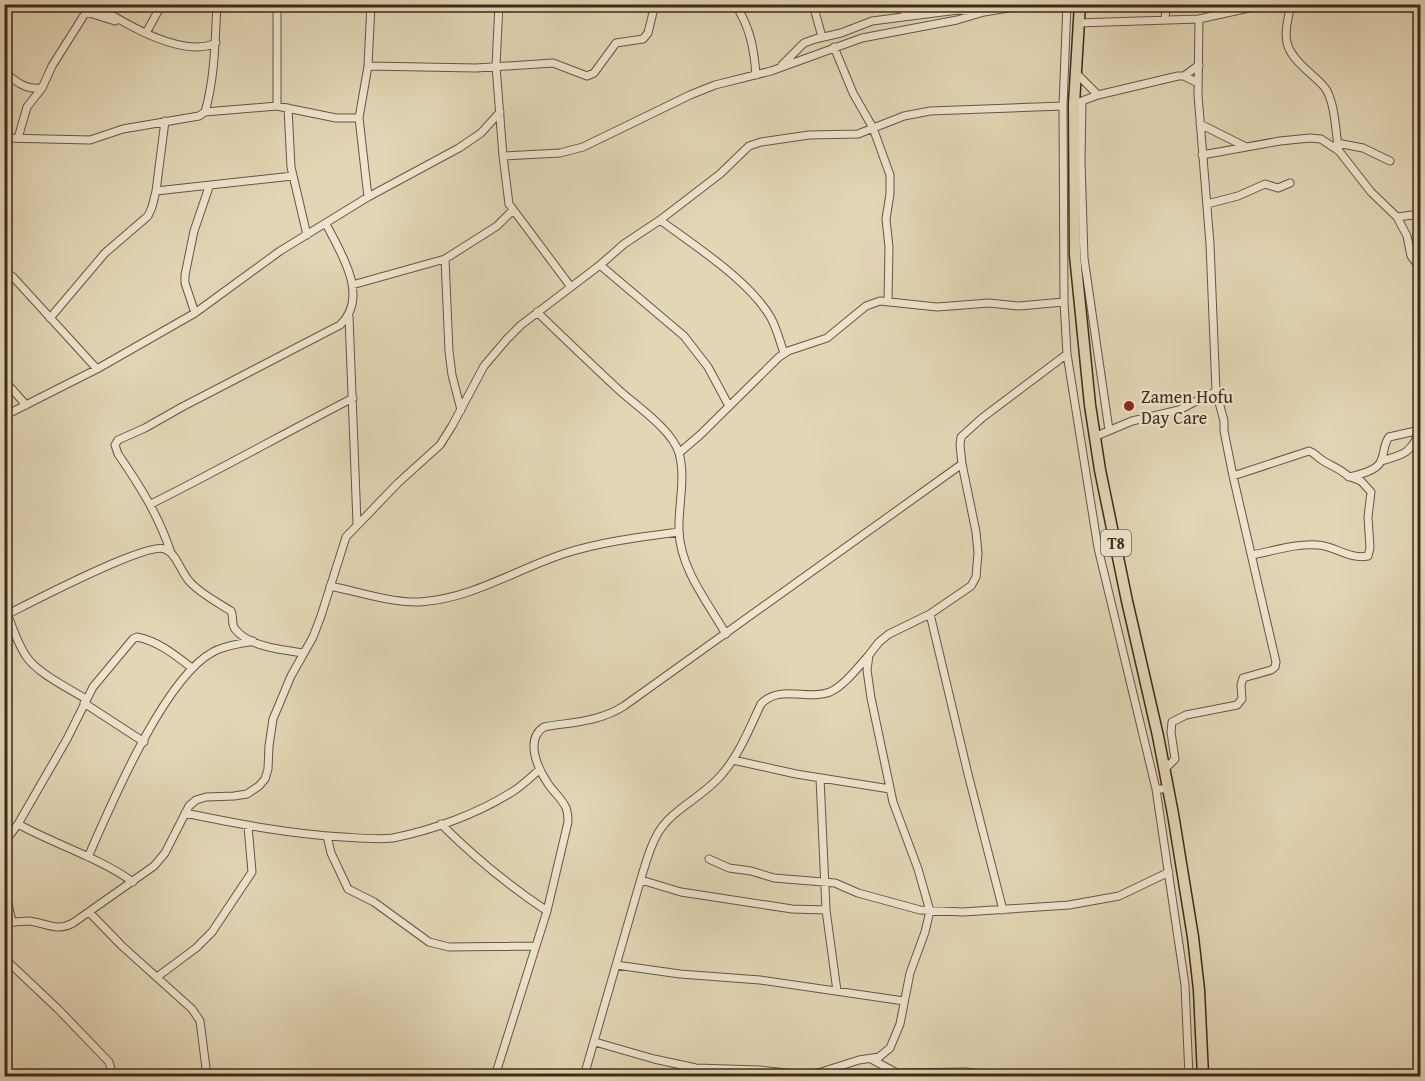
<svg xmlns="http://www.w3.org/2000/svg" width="1425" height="1081" font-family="'Gentium Book Plus',serif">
<rect width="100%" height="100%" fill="#e3d6b5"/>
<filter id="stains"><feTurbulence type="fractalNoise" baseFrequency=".00333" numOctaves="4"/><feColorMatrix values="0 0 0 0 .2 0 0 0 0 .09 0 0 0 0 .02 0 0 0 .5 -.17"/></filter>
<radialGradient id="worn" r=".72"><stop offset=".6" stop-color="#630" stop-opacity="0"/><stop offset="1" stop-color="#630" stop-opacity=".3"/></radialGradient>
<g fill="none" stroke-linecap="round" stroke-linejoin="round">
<g stroke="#685541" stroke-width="9">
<path id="minor" d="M93,4C123,22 181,59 216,43
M499,4L496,66L503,156L509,204L571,287
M735,4C750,27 754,48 756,75
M813,4L822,37
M889,4L911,14
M1067,4L1063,106L1064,302L1067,354L1098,548L1156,789H1169
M1291,4C1283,40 1282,49 1311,74C1316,79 1323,84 1327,91C1336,109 1335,131 1339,151
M1406,4L1420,13
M86,12L115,21
M1165,20L1166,4
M1078,23L1199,19L1267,4
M146,33L162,4
M834,47L853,93L873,128L890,175V194L886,219L889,247L888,301
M782,65L804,43L815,39L841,33L872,21L958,10L982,12
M368,66L476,68L553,63L587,76L594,73L616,43L643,39L648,33L655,4
M4,72C17,82 25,90 42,88
M1075,72L1098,95
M1184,76L1199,65
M1082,101L1081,161L1084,258L1109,430
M1079,102L1098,95L1178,76H1184L1198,83
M277,106V4
M288,108L291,167L307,235
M205,112L277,106L336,118H359
M1200,124L1246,147
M4,138L90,140L123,129L199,116L205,112C215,77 215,41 217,4
M18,138L27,107L42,88L52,66L86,12L87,4
M1337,143L1363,148L1390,161
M1202,155L1280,141L1310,138L1321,139L1339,151L1371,192L1397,217L1407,236L1411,256L1420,268
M503,156L560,153L583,147L690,95L715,85L771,71L862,38L957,20L984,12L1033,4
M156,191L293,176
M368,197L359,118L368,66L371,4
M1207,204L1238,196L1265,184L1278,188L1290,183
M1397,217L1420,214
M660,220C695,246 750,281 771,318C777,329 780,342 784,353
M445,259L449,351L452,375L461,410
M600,265L684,336L708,367L729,406
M4,270L13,277L97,369
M352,285L445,259L497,226L513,210
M537,312C565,339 592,365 620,391C638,407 672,430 679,453C686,478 678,506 679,531C680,568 708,603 726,634
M195,313L185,283V275L194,231L209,187
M349,317L357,523
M50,318L105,253L148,216L152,207L156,191L165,121
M4,380L26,405
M4,416L97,369L195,313L280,251L368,197L459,148L481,133L500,112
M1094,437L1132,421L1179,410L1216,391
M679,453L700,435L779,357L788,351L827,338L866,306L880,301L937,307L989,303L1019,306L1064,302
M1381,461C1403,455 1412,453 1420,430
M1233,476L1309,451C1315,453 1316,456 1322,460C1331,466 1341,469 1349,477C1358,475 1377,471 1381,461C1385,452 1383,445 1389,437L1420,430
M151,504C219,470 285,433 353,398
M171,553C159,516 140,486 118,454L115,445L118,440L145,428L182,407L340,325C370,297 341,253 326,224
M1252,555C1273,551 1297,543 1318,545C1335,546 1350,560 1368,556L1370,548L1368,517L1371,492L1361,481L1351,477
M330,586C359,592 391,603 420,602C471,599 515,570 563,554C600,542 640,537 679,532
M4,604C10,621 16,641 26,656C37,673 68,688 86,699
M8,614C32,602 146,542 165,549C177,554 181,573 190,582C201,594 217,602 231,611C234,617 231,624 235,629C249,647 283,650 304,653
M930,614L968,774L1003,910
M84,703L144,742
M733,760L796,774L890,789
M1165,769L1175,759L1171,732L1172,722L1186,715L1237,705L1242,699L1241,685L1243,678L1271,670L1275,667L1276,662L1233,476L1224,431V421L1216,391L1210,244L1198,95L1199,19
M820,778L826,910L837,991
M1156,789L1185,985L1189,1076
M185,813C238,824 290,834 343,837C359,838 377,840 393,838C433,830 477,814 512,792C522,786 531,777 540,769
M18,824C56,845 98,857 133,882
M441,824C474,857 508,885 547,911
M327,836L331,853L348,889L374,902L429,942L449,947L536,946
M4,843L18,824L67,739L93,687L133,639L137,637C158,641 175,655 192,668
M88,857C111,805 164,678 213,652C225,645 240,644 253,641
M709,859L729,868L751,871L774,878L835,883L858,893L920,910L963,912L1069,905L1119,896L1169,872
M641,880L681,892L792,909L826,910
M4,884L12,922
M89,912L122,946L192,1009L200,1021L207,1076
M4,924C12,922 21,921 29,921C46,923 57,932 73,923L154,866L165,853L189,806L196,800L206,797L234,796L247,794L259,786L265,779L268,769L269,746L273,719L291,676L313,637L321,616L346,537L398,483L440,445L452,426L484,366L507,339L521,325L600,265L624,244L660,220L720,174L749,146L761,142L809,135L858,134L904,116L930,111L1063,106
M4,958L58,1009L109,1062L113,1076
M616,965L680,974L760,980L904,1001
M157,977L196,948L212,932L252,872L248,826
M595,1042L654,1059L696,1068L760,1070L804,1075L818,1073L859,1060L879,1057L890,1048L900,1024L910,973L925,932L930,911L918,869L893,802L871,698L867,670L869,655L879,642L889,634L930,614L971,586L976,577L978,553L976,532L962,464L960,445L961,437L982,418L1067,354
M871,1059L897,1073L966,1072L1006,1076
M4,1066L14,1076
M495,1076L547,911L568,822C568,817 568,813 566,808C562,798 552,791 547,782C537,767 525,739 544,727C572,722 599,722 624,706L962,464
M584,1076L640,882C645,866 649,848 658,833C673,808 705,796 723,773C740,753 750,727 761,704C780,684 808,701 830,692C845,685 858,667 869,655"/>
</g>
<g stroke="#3f2a1a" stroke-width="13">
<path id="primary" d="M1080,4L1074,104L1075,255L1090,405L1100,470L1127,601L1158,736L1173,814L1193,937L1199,990L1203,1076"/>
</g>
<use href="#minor" stroke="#ede4cf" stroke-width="7"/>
<use href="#primary" stroke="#e3d6b5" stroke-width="10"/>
</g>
<circle fill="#8f2418" stroke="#ede4cf" stroke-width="2" cx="1129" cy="406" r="6"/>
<g text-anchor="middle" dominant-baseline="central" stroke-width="4.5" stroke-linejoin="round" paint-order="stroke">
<rect fill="#ede4cf" stroke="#736250" stroke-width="1.5" x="1101" y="530" width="30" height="26" rx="4.5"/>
<g font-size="16" font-weight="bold" fill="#3f2a1a">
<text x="1116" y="543">T8</text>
</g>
<g font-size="18" fill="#3f2a1a" stroke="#ede4cf" text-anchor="start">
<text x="1141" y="396">Zamen Hofu<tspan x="1141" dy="21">Day Care</tspan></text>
</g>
</g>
<rect width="1425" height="1081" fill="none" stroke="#e3d6b5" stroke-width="24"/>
<rect x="6" y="6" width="1413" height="1069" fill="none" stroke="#3f2a1a" stroke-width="3"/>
<rect x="12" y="12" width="1401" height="1057" fill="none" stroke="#3f2a1a" stroke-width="1.5"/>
<rect width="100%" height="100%" filter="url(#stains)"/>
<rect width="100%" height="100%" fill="url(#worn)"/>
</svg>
